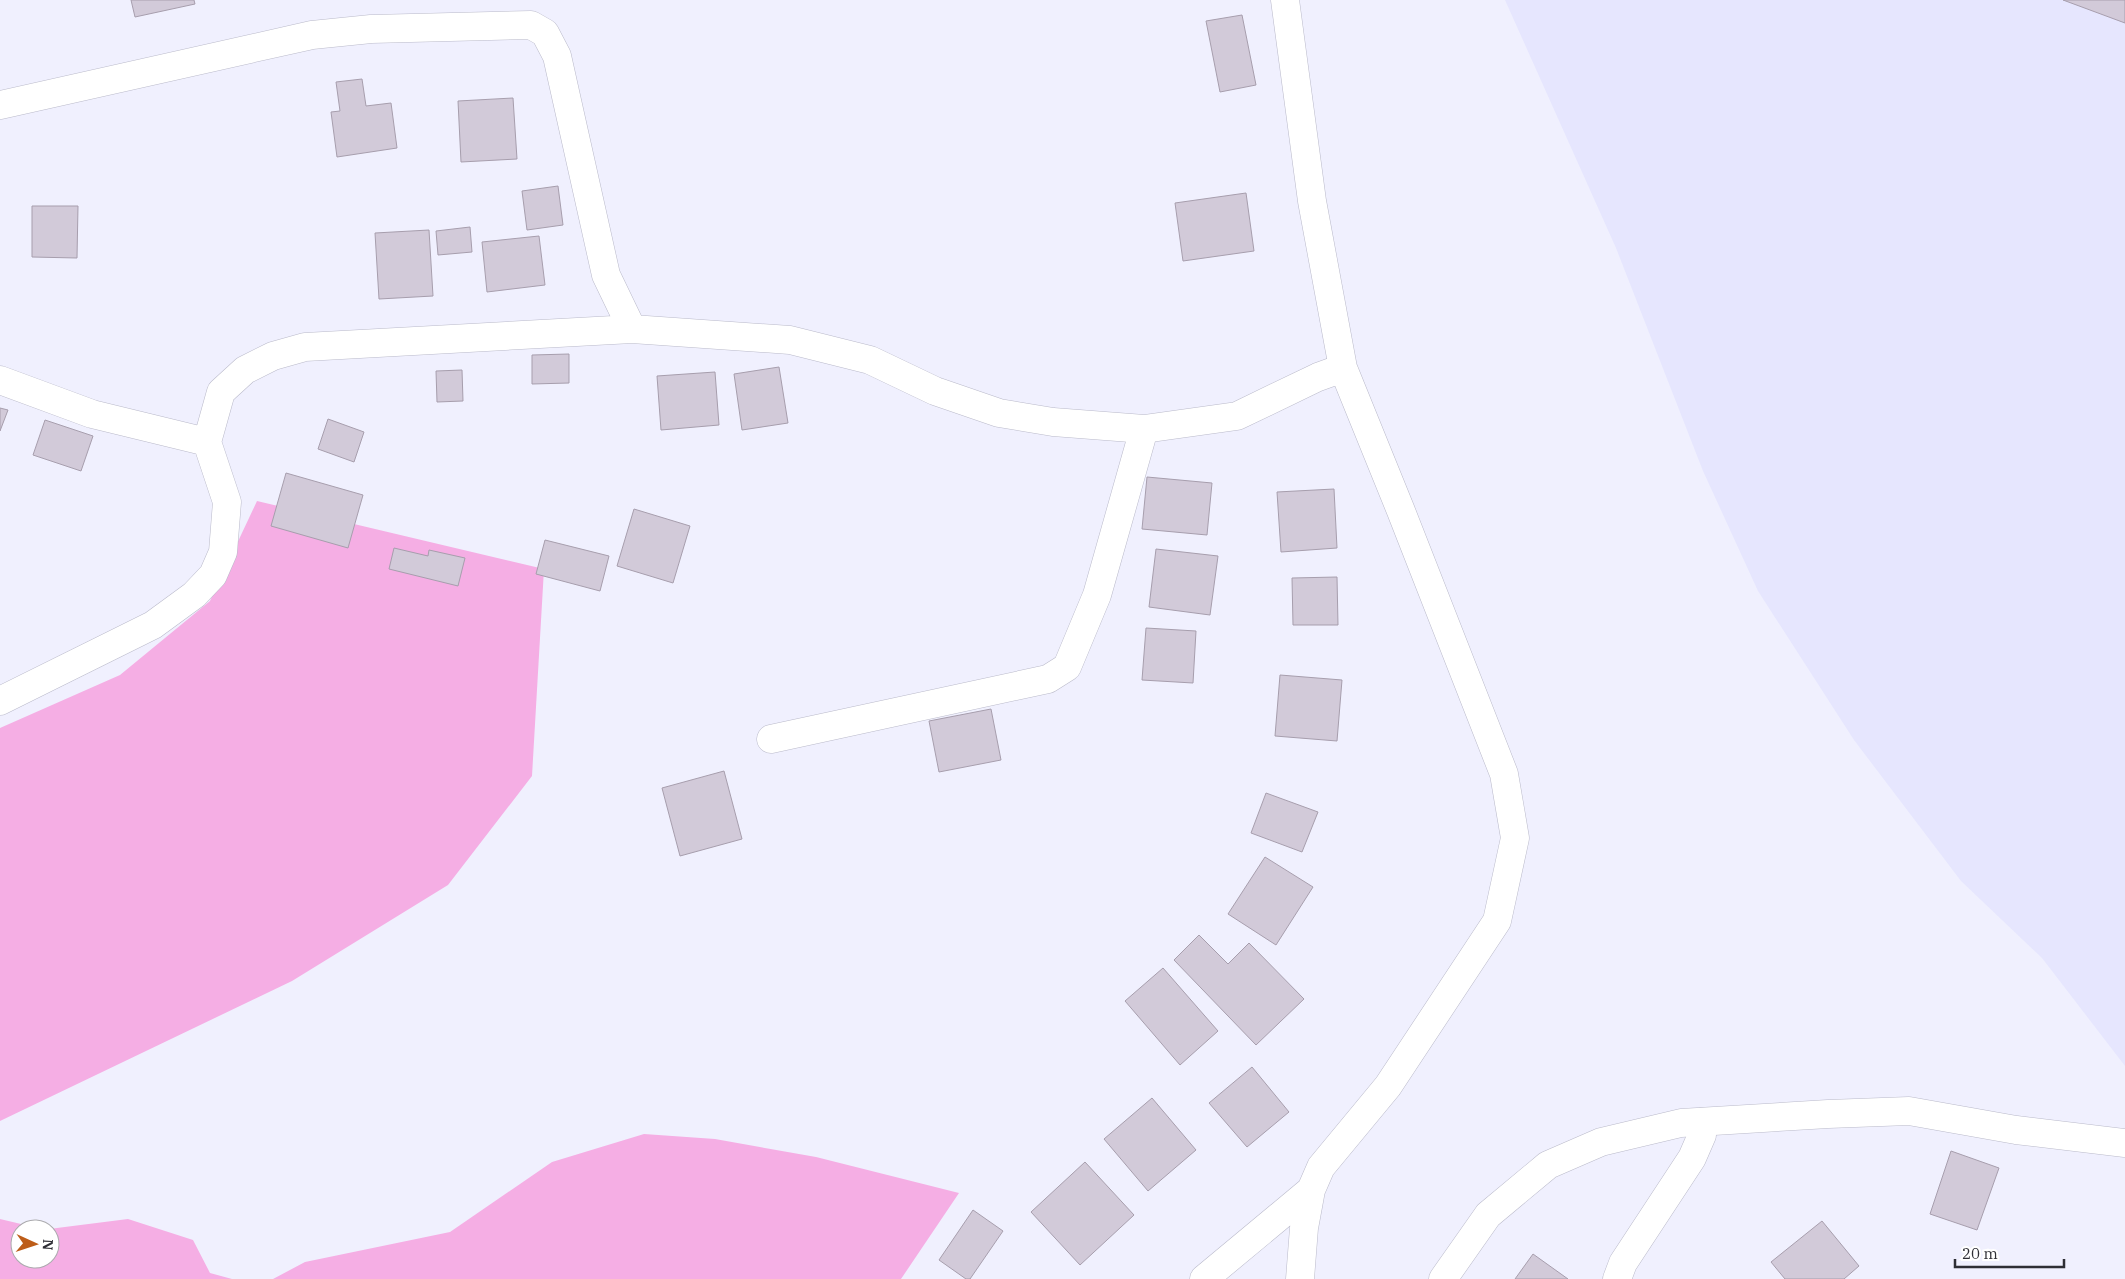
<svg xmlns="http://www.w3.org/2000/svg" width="2125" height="1279" font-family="'IBM Plex Serif',serif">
<rect width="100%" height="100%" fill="#f0f0fe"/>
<path fill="#e6e6fe" d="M1505,0H2125V1066L2042,958L1961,881L1854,740L1758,591L1703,471L1616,248Z"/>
<path fill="#f5aee4" d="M257,501L544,569L532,776L448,885L292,981L0,1121V728L120,675L210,601Z
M644,1134L715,1139L816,1157L959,1193L901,1279H273L305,1262L450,1232L552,1162Z
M0,1219L42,1229H20V1259H50L49,1229L128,1219L193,1240L210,1273L232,1279H0Z"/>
<path fill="#d2cad9" stroke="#a79ead" d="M131,0H194L195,4L135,17Z
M2063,0H2125V23Z
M1242,15L1256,85L1220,92L1206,21Z
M362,79L366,106L391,103L397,148L337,157L331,112L340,111L336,82Z
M513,98L517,159L461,162L458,101Z
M558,186L563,225L527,230L522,191Z
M1246,193L1254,251L1183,261L1175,203Z
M32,206H78L77,258L32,257Z
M470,227L472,252L438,255L436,231Z
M429,230L433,296L379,299L375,233Z
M539,236L545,285L487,292L482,242Z
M569,354V383L532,384V355Z
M779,367L788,423L742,430L734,374Z
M462,370L463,401L437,402L436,371Z
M715,372L719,425L661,430L657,376Z
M0,408L8,410L0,431Z
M328,419L364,432L354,462L318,449Z
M45,420L93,436L81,471L33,455Z
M286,473L363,495L348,548L271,526Z
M1147,477L1212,483L1207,535L1142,529Z
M1334,489L1337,548L1281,552L1277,492Z
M634,509L690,526L673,583L617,566Z
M545,540L609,556L600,591L536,574Z
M394,548L428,556L429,550L465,558L458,586L389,569Z
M1156,549L1218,556L1210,615L1149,607Z
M1337,577L1338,625H1293L1292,578Z
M1146,628L1196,631L1193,683L1142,680Z
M1280,675L1342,680L1337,741L1275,736Z
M991,709L1001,760L939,772L929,721Z
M724,771L742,839L680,856L662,788Z
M1266,793L1318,812L1302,852L1251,833Z
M1265,857L1313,887L1276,945L1228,914Z
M1199,935L1228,964L1249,943L1304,999L1256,1045L1174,960Z
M1163,968L1218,1031L1180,1065L1125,1001Z
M1252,1067L1289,1112L1247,1147L1209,1103Z
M1152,1098L1196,1150L1148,1191L1104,1139Z
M1951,1151L1999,1168L1977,1230L1930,1214Z
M1085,1162L1134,1215L1080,1265L1031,1212Z
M973,1210L1003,1231L970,1279H966L939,1260Z
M1822,1221L1859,1266L1844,1279H1785L1771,1262Z
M1533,1254L1568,1279H1515Z"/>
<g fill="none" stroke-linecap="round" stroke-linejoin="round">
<g stroke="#babaca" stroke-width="29">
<path id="minor" d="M1285,0L1312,201L1343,368L1401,511L1504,774L1515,838L1497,921L1388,1086L1321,1167L1311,1190L1304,1228L1300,1279
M0,105L312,35L371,29L531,25L545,33L557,56L606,275L632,329L790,340L870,360L935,391L999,413L1053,422L1144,429L1237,416L1318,377L1343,368
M0,380L92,414L207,442L221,392L245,370L273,356L305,347L632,329
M0,701L153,625L194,595L213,575L223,552L227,502L207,442
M771,739L1048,679L1067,667L1097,595L1144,429
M1204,1279L1311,1190
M1617,1279L1623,1263L1692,1158L1702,1135V1122"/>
</g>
<g stroke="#babaca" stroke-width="29">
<path id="tertiary" d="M1443,1279L1488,1215L1548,1165L1601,1142L1681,1123L1828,1114L1909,1111L2016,1130L2125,1143"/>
</g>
<use href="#minor" stroke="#fff" stroke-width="28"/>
<use href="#tertiary" stroke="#fff" stroke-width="28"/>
</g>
<g transform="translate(35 1244) rotate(93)"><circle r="24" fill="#ffffff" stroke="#ababae"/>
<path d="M0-4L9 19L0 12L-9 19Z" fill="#bd5d19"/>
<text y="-8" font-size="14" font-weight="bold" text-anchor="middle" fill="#2e2e35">N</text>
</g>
<path d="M1955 1259v8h109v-8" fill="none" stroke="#2e2e35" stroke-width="2.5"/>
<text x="1962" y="1259" font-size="15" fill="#2e2e35" stroke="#ffffff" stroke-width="4" paint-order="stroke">20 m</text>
</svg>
